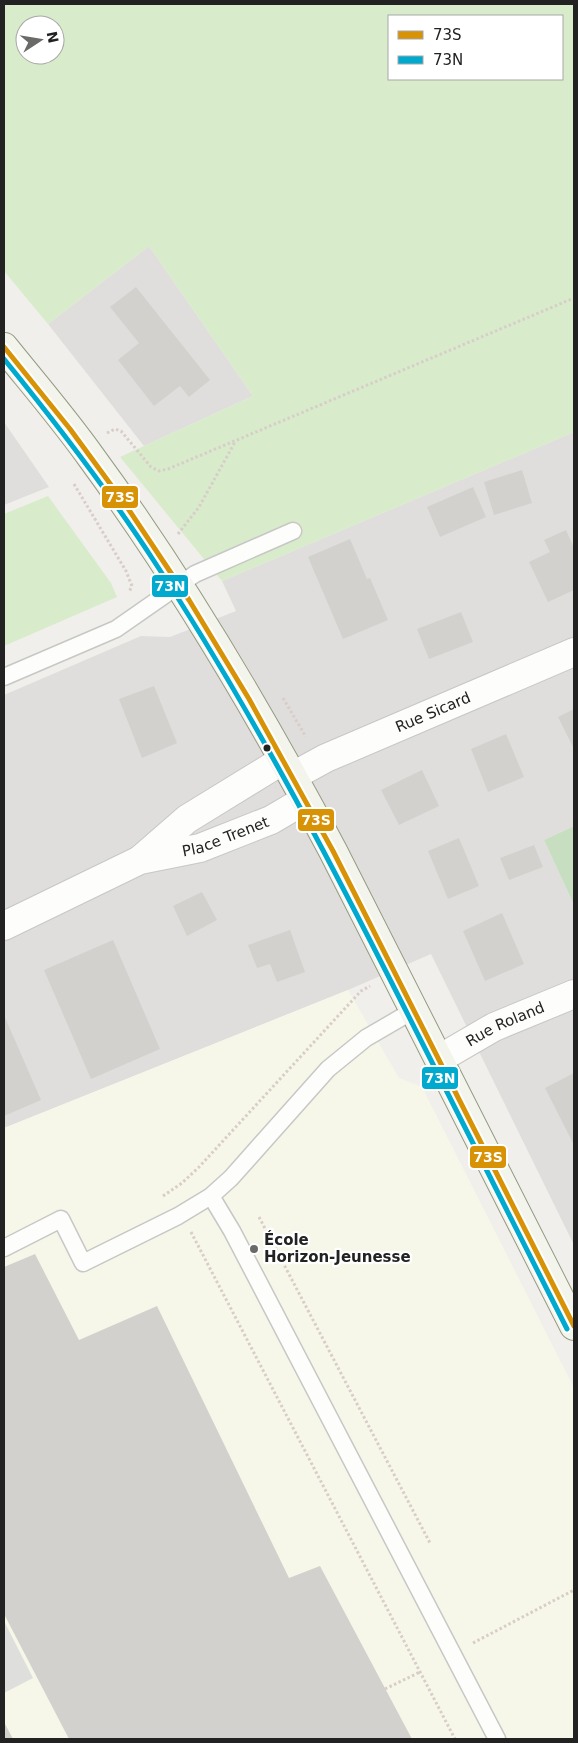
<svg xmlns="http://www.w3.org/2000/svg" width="578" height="1743" font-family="'DejaVu Sans',sans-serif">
<rect width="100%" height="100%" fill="#f0efeb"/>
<path fill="#dfdedc" d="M149,246L253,396L144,446L48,324Z
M4,422L49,487L4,505Z
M574,432V826L544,840L574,905V1245L431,954L348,990L4,1128V695L141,636L170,637L236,611L222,581Z"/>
<path fill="#f6f7e8" d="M348,990L399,1078L422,1087L574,1388V1739H4V1128Z"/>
<path fill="#dededc" d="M4,1621L33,1678L4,1693Z"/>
<path fill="#d8eccb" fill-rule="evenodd" d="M4,4H574V432L222,581L120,457L253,396L149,246L48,324L4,271ZM389,16H562V79H389ZM25,25H55V55H25Z
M48,496L111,583L117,597L4,646V514Z"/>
<path fill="#c7dec1" d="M574,826V905L544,840Z"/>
<path fill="#d3d1ce" d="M136,287L210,380L189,397L180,386L154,406L118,360L139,343L110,307Z
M522,470L532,503L494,515L484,482Z
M473,487L486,517L440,537L427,507Z
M566,530L574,548V590L548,602L529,562L550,552L544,540Z
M350,539L367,579L370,578L388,620L343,639L308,557Z
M461,612L473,642L429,659L417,629Z
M154,686L177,743L142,758L119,699Z
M574,709V749L558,717Z
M506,734L524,777L488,792L471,749Z
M422,770L439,806L399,825L381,790Z
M459,838L479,886L448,899L428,851Z
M534,845L543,867L509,880L500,858Z
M202,892L217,920L187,936L173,906Z
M502,913L524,964L485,981L463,931Z
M290,930L305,972L277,982L270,964L257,968L248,945Z
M113,940L160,1049L91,1079L44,970Z
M4,1015L41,1100L4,1116Z
M574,1073V1145L545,1088Z
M35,1254L79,1340L157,1306L289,1578L320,1566L412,1739H69L4,1614V1267Z
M4,1722L13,1739H4Z"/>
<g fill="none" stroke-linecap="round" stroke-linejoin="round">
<g stroke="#c7c7c5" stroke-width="19">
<path id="lane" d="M4,677L116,629L195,574L293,531
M211,1196L232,1231L497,1739
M4,1248L61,1219L83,1263L178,1216L211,1196L231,1178L328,1069L366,1038L414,1010"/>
</g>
<g stroke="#c7c7c5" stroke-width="30">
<g id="street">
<path id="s1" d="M293,776L326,758L574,652"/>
<path d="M141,859L187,819L283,760"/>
<path id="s2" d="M4,926L140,860L200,848L271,820L305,800"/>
<path id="s3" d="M439,1059L494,1027L574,994"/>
</g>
</g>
<g stroke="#959a82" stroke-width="30">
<path id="secondary" d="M4,347C33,383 64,419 91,457C182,581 261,715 333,851L574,1326"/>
</g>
<path stroke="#d8cdc9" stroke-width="3" stroke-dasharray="2.5 2.5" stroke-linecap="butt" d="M107,433L115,429L121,431L151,467L159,471L168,469L574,298
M74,484L126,571L132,586L129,592
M178,534L199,507L235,442
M283,698L306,737
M163,1196L182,1183L199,1167L361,991L370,986
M259,1217L430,1543
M191,1232L455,1739
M473,1643L574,1590
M385,1689L420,1672"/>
<use href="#lane" stroke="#fdfdfc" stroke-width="16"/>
<use href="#street" stroke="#fdfdfc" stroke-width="28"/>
<use href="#secondary" stroke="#f3f5ed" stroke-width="28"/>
<g stroke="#fff" stroke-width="9">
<path id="bus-1" d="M4,347L70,429L125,504L189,600L249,699L333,851L574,1326"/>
</g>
<g stroke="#fff" stroke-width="9">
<path id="bus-2" d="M4,359C56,423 107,489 152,558C247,702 326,853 404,1007C458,1114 513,1222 567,1329"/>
</g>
<use href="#bus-1" stroke="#d79205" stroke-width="5"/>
<use href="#bus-2" stroke="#00a9ce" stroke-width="5"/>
</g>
<circle fill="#222" stroke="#fff" stroke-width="2" cx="267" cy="748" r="4.5"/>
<circle fill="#6a6a68" stroke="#fff" stroke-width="2" cx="254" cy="1249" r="5"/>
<g text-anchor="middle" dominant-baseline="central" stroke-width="4.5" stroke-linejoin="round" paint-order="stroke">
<g font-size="15" fill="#222" stroke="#fff">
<text stroke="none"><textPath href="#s1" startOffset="154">Rue Sicard</textPath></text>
<text stroke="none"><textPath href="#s2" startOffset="240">Place Trenet</textPath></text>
<text stroke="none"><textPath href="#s3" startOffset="75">Rue Roland</textPath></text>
</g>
<g font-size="15" font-weight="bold" fill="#222" stroke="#fff" text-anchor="start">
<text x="264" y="1240">École<tspan x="264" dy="17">Horizon-Jeunesse</tspan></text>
</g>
</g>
<g stroke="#fff" stroke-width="2">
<rect x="101" y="485" width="38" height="24" rx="5" fill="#d79205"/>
<rect x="151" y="574" width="38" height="24" rx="5" fill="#00a9ce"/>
<rect x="297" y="808" width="38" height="24" rx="5" fill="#d79205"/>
<rect x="421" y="1066" width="38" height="24" rx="5" fill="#00a9ce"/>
<rect x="469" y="1145" width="38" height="24" rx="5" fill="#d79205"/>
</g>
<g font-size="14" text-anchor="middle" font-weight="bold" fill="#fff">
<text x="120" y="502">73S</text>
<text x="170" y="591">73N</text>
<text x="316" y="825">73S</text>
<text x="440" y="1083">73N</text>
<text x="488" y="1162">73S</text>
</g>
<rect width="578" height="1743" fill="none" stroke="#222222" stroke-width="10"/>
<rect x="388" y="15" width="175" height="65" fill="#ffffff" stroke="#a7a7a7"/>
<rect x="398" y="31" width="25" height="8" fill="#d79205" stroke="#a7a7a7"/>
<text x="433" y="40" font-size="15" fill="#222222">73S</text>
<rect x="398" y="56" width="25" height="8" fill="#00a9ce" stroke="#a7a7a7"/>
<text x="433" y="65" font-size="15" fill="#222222">73N</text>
<g transform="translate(40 40) rotate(78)"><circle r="24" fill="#ffffff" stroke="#a7a7a7"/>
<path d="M0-4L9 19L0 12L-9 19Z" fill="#6a6a68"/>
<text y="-8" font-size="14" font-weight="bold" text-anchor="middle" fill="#222222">N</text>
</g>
</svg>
